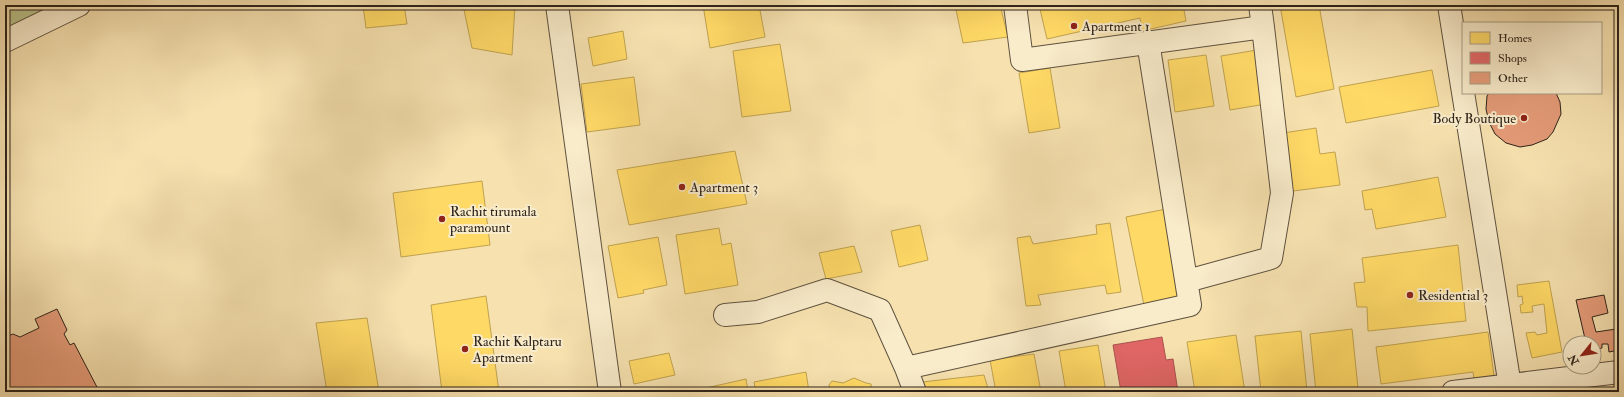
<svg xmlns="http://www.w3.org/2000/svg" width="1624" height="397" font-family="'IM FELL Double Pica',serif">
<rect width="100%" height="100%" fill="#f6e1af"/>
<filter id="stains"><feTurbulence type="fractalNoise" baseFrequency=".005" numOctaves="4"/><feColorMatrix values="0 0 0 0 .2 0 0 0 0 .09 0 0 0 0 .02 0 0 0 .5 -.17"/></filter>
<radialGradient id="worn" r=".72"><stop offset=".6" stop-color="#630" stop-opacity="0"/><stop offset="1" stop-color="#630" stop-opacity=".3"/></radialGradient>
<path fill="#bcc38b" stroke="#747352" d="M5,5H68L5,35Z"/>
<path fill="#ffd966" stroke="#c0a24f" d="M363,5H404L407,24L366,28Z
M463,5H515L512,55L472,48Z
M703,5H759L765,37L710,48Z
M955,5H1000L1008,37L963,43Z
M1039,5H1183L1186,21L1142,31L1140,18L1047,39Z
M1280,5H1319L1334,89L1296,97Z
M623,31L627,59L593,66L588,38Z
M780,44L791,111L742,117L733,51Z
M1257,50L1266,104L1230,110L1221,56Z
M1206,55L1214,106L1175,112L1168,60Z
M1050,68L1060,128L1029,133L1019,73Z
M1432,70L1439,106L1346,123L1339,87Z
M634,77L640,125L587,132L581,84Z
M1316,128L1320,154L1335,152L1340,185L1293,191L1283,133Z
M735,151L747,204L629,225L617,170Z
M1438,177L1446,217L1376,229L1372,209L1365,210L1362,191Z
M482,181L490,245L401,257L393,193Z
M1166,209L1185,302L1145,310L1126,217Z
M1110,223L1121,292L1107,294L1105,285L1038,295L1041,305L1026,306L1017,238L1030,236L1033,244L1097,234L1096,225Z
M920,225L928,260L899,267L891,231Z
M719,228L722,245L731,243L738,285L685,294L676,235Z
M658,237L667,285L643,290L644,293L618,298L608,246Z
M1458,245L1466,321L1368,331L1367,307H1357L1354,283L1365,282L1362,258Z
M854,246L862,272L826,279L819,253Z
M1549,281L1562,352L1532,358L1526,333L1535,332L1537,335L1547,333L1544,304L1532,306L1533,312L1521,313L1520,305L1523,304L1522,296L1518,297L1517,285Z
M486,296L499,392H442L431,305Z
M367,318L379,392H327L316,323Z
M1352,329L1358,388L1316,392L1310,334Z
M1301,331L1307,392H1261L1255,336Z
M1488,332L1495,383L1475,386L1473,372L1381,384L1376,347Z
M1236,335L1245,392H1195L1187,342Z
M1098,345L1106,392H1066L1059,351Z
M669,353L675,375L634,384L629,361Z
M1034,354L1041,392H996L990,360Z
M806,372L809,392H756L754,382Z
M984,375L989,392H925L922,382Z
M854,378L866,383L871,384L872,392H830L829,385L832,381L843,383Z
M746,379L748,392H697V390Z"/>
<path fill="#e06666" stroke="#aa524f" d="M1162,337L1166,360L1173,359L1178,392H1121L1113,345Z"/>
<path fill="#e49b78" stroke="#2d231a" d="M1489,93H1556L1560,102L1561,114L1553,132L1547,139L1532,145L1520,147L1506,143L1495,134L1489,122L1486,109L1487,96Z
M1604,295L1608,313L1592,317L1596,332L1616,329L1619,341V350L1609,352L1608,344H1602V348L1594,350V343H1586L1576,300Z
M57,309L67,330L64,334L70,345L74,343L98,389L92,392H5V331L8,336L13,334L20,337L39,328L35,319Z"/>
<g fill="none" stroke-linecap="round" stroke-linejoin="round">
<g stroke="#5f523f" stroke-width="24">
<path id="minor" d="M557,5L610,392
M1015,5L1022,60L1263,27L1260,5
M1449,5L1510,386
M5,41L79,5
M1187,281L1271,258L1282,193L1263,27
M725,315L758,312L827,290L880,310L906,368L915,392
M906,368L1190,305L1148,42
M1453,392L1619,372"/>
</g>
<use href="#minor" stroke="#f9eccb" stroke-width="22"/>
</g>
<g fill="#8f2418" stroke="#f9eccb" stroke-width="1.5">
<circle cx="1074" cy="26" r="4"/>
<circle cx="1524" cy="118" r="4"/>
<circle cx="682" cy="187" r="4"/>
<circle cx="442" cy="219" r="4"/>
<circle cx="1410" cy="295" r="4"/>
<circle cx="465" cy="349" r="4"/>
</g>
<g text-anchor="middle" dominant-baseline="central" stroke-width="4" stroke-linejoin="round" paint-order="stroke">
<g font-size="14" fill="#2d231a" stroke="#f9eccb" text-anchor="start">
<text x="1082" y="26">Apartment 1</text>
<text x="1516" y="118" text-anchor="end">Body Boutique</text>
<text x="690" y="187">Apartment 3</text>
<text x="450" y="211">Rachit tirumala<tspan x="450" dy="16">paramount</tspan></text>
<text x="1418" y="295">Residential 3</text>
<text x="473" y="341">Rachit Kalptaru<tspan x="473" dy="16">Apartment</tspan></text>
</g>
</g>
<rect width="1624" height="397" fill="none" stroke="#f6e1af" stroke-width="20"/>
<rect x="6" y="6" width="1612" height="385" fill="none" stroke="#2d231a" stroke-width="2"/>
<rect x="10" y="10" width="1604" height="377" fill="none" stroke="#2d231a"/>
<rect x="1462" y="22" width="140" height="72" fill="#f9eccb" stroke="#a79c84"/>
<rect x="1470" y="32" width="20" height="12" fill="#ffd966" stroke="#a79c84"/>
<text x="1498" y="42" font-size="12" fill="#2d231a">Homes</text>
<rect x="1470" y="52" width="20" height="12" fill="#e06666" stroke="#a79c84"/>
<text x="1498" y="62" font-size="12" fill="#2d231a">Shops</text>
<rect x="1470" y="72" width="20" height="12" fill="#e49b78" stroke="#a79c84"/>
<text x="1498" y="82" font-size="12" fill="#2d231a">Other</text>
<g transform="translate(1582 355) rotate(240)"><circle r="19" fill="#f9eccb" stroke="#a79c84"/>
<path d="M0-3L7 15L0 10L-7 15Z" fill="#8f2418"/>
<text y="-6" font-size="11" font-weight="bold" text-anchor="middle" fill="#2d231a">N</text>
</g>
<rect width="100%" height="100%" filter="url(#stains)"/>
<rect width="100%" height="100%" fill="url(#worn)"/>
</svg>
